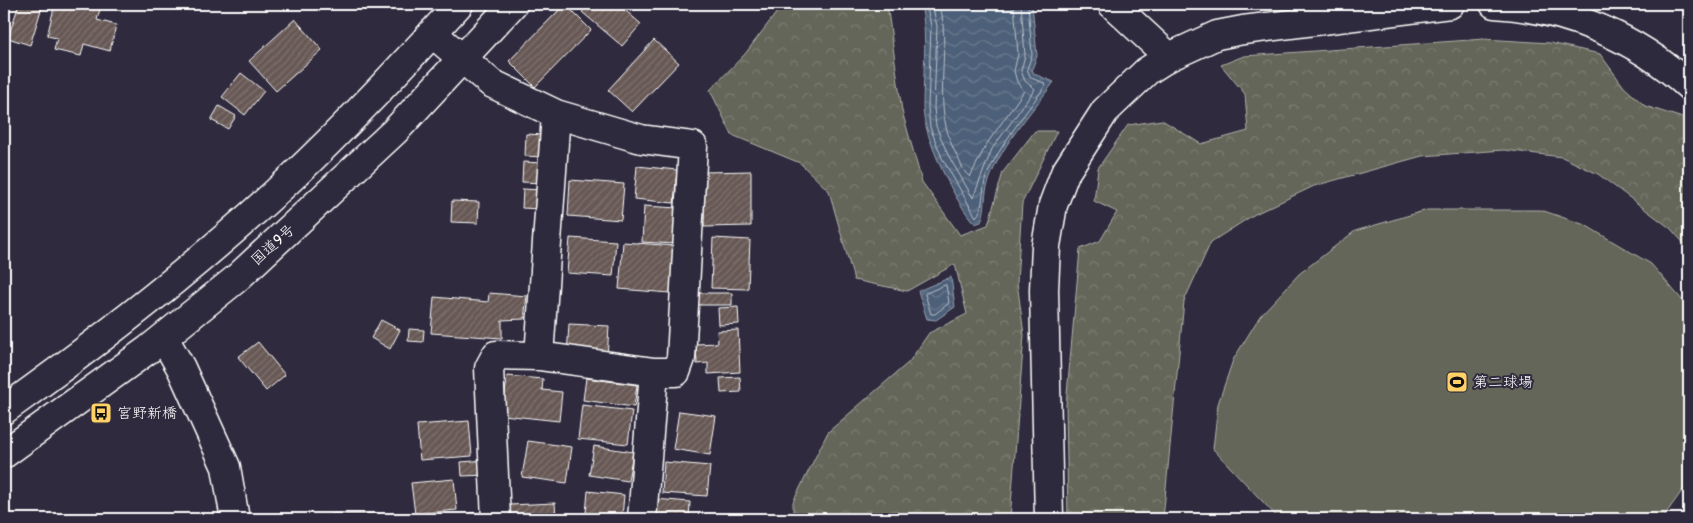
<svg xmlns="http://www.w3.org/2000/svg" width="1693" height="523" font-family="Pangolin,'Klee One',sans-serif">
<defs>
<pattern id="forest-crowns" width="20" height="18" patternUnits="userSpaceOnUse" patternTransform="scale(1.25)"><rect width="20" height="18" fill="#646658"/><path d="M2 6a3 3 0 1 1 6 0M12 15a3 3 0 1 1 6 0" fill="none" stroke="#7b7d71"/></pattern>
<pattern id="water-waves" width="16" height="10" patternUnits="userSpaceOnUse" patternTransform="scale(1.25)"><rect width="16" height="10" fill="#4e6179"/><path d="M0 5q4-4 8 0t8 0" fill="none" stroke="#69798d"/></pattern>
<pattern id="building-hatch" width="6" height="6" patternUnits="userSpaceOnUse" patternTransform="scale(1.25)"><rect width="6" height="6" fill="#675955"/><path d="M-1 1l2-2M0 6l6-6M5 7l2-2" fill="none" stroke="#7e726e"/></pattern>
</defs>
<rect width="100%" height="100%" fill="#2f2a3d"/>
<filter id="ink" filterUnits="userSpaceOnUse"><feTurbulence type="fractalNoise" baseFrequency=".02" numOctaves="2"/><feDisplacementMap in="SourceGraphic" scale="10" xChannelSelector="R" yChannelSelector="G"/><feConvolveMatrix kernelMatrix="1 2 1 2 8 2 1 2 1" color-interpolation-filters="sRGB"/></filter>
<g filter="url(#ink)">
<path fill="url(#forest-crowns)" stroke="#b2b2ac" d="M783,4H887L902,111L922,182L960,235L988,225L1003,172L1035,131H1057L1022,203L1017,282L1024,335L1010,519H793V502L828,432L909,362L929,333L967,314L955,264L907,291L854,280L829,191L800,163L732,135L710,90L745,54Z
M1484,39L1550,43L1600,54L1624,87L1645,106L1689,120V249L1670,228L1598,174L1562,157L1504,150L1422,156L1314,186L1255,214L1211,242L1184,301L1163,519H1068L1066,405L1080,249L1100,241L1117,212L1094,201L1098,168L1128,125L1162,120L1201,144L1248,131L1245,94L1221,65L1244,56Z"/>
<path fill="#646658" stroke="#b2b2ac" d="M1427,210H1541L1585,225L1651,264L1689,308V481L1662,519H1279L1213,449L1218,404L1233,360L1260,316L1299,274L1355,231Z"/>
<path fill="url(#water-waves)" stroke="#95a0af" d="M921,4H1032L1037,56L1032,69L1034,74L1054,82C1031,113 998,148 987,187C984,199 986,210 981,222L975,224C955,203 923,136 923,107C923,72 928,38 921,4Z
M951,277L955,307L936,320L927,319L918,291Z"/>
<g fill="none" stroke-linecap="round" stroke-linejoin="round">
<path stroke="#b8c0c9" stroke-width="1" d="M926,4L931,26L928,108L930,127L942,158L976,217C984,210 982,188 986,177C1001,143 1024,116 1045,86L1044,83L1031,78L1027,69L1032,55L1028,4
M932,4L937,26L934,108L936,126L948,155L973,198L992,149L1035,89L1025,81L1021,71L1025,55L1021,4
M940,4C952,58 929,106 958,158C961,164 964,173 970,177L986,145L1024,91L1017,82L1014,71L1018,54L1014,4
M946,285L949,303L935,314H931L925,294Z"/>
</g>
<path fill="url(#building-hatch)" stroke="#fff" d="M19,4L42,7L30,45L8,38Z
M55,4H77L100,9L97,20L116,25L110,51L84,44L81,56L54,50L57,38L47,36Z
M565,4L591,30L535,87L509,61Z
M589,4H618L641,24L622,46L582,12Z
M295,19L322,50L276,91L249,61Z
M654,40L679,63L632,112L608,90Z
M241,73L264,91L245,115L222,97Z
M219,106L236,116L228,129L211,120Z
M526,134L545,135L543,157L525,156Z
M523,162L543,163L542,183L522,182Z
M637,166L677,170L674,203L634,199Z
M751,171V226L704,227V172Z
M570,180L624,184L621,220L568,216Z
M523,189L541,190L540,209L522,208Z
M452,201L479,202L478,223L451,222Z
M644,206L678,208L676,244L642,242Z
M570,238L616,241L613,276L567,273Z
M713,238L750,240L748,289L711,288Z
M623,242L675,246L670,293L619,289Z
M489,293L527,296L524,319L502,320V338L431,333L434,297L488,302Z
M697,293H732V305H697Z
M738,307L739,324L719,325L718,308Z
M381,320L400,330L390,349L371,338Z
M569,324L609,326L607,358L567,356Z
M409,329L424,330L423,342L408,341Z
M738,330L740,372L708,374V363L697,364L696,344L718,343L717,331Z
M258,342L285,375L266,391L238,357Z
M507,376L543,379L542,390L562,392L559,421L503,415Z
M740,377L741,392L721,393L720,378Z
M586,378L637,385L634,407L583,400Z
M582,405L632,411L628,444L578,439Z
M679,411L716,416L710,455L673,449Z
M469,421L472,456L420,460L417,425Z
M528,441L572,447L567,483L522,477Z
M594,446L633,452L628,481L589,475Z
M486,460L487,475L462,476L461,462Z
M664,462L710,466L707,496L662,493Z
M454,479L457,510L415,514L411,483Z
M588,491L624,495L622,517L586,513Z
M655,499L690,502L689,519H653Z
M555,503L556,519H510L509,505Z
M470,513H487V519H471Z
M331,514H388V519H331Z"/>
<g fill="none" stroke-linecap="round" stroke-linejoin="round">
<g stroke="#fff" stroke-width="31">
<path id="street" d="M432,33L491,83L556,114L539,356L496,355L489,368L496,519
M556,114L641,139L693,146L681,358L676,372H654L642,519
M164,338L181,368L226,467L235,519
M539,356L654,372"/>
</g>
<g stroke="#fff" stroke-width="31">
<path id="secondary" d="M1112,4L1169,57
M1494,4C1566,8 1636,37 1689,86
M1049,519L1044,290L1046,246L1053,205L1065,173L1105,111L1147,71L1169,57L1217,35L1243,30L1450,4"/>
</g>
<g stroke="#fff" stroke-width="31">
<path id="highway" d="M4,410C102,340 198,265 286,183C347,126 403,65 459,4
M4,454L149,349L236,279L395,131L513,4"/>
</g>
<use href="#street" stroke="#2f2a3d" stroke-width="28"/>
<use href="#secondary" stroke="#2f2a3d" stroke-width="28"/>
<use href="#highway" stroke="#2f2a3d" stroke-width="28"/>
</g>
</g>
<defs>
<g id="stadium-square" transform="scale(1.125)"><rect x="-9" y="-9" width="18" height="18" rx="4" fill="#ffd166" stroke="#2f2a3d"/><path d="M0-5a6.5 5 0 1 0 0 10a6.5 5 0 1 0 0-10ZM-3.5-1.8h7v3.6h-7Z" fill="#111"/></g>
<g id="bus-square" transform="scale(1.125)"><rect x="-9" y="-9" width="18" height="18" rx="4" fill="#ffd166" stroke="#2f2a3d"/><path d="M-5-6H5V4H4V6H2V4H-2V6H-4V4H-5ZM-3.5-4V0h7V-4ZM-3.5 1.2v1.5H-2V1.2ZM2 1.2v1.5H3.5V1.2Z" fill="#111"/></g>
</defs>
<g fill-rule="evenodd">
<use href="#stadium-square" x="1457" y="382"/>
<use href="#bus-square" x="101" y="413"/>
</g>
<g text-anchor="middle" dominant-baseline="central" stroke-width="4" stroke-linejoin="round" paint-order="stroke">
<g font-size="15" fill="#fff" stroke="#2f2a3d">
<text transform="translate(273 245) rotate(-42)">国道9号</text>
</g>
<g font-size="15" fill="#fff" stroke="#2f2a3d" text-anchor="start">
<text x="1473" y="382">第二球場</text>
<text x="117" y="413">宮野新橋</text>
</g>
</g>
<rect width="1693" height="523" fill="none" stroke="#2f2a3d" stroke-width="20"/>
<rect x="10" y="10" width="1673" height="503" fill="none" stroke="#fff" stroke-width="2" filter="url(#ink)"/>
</svg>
